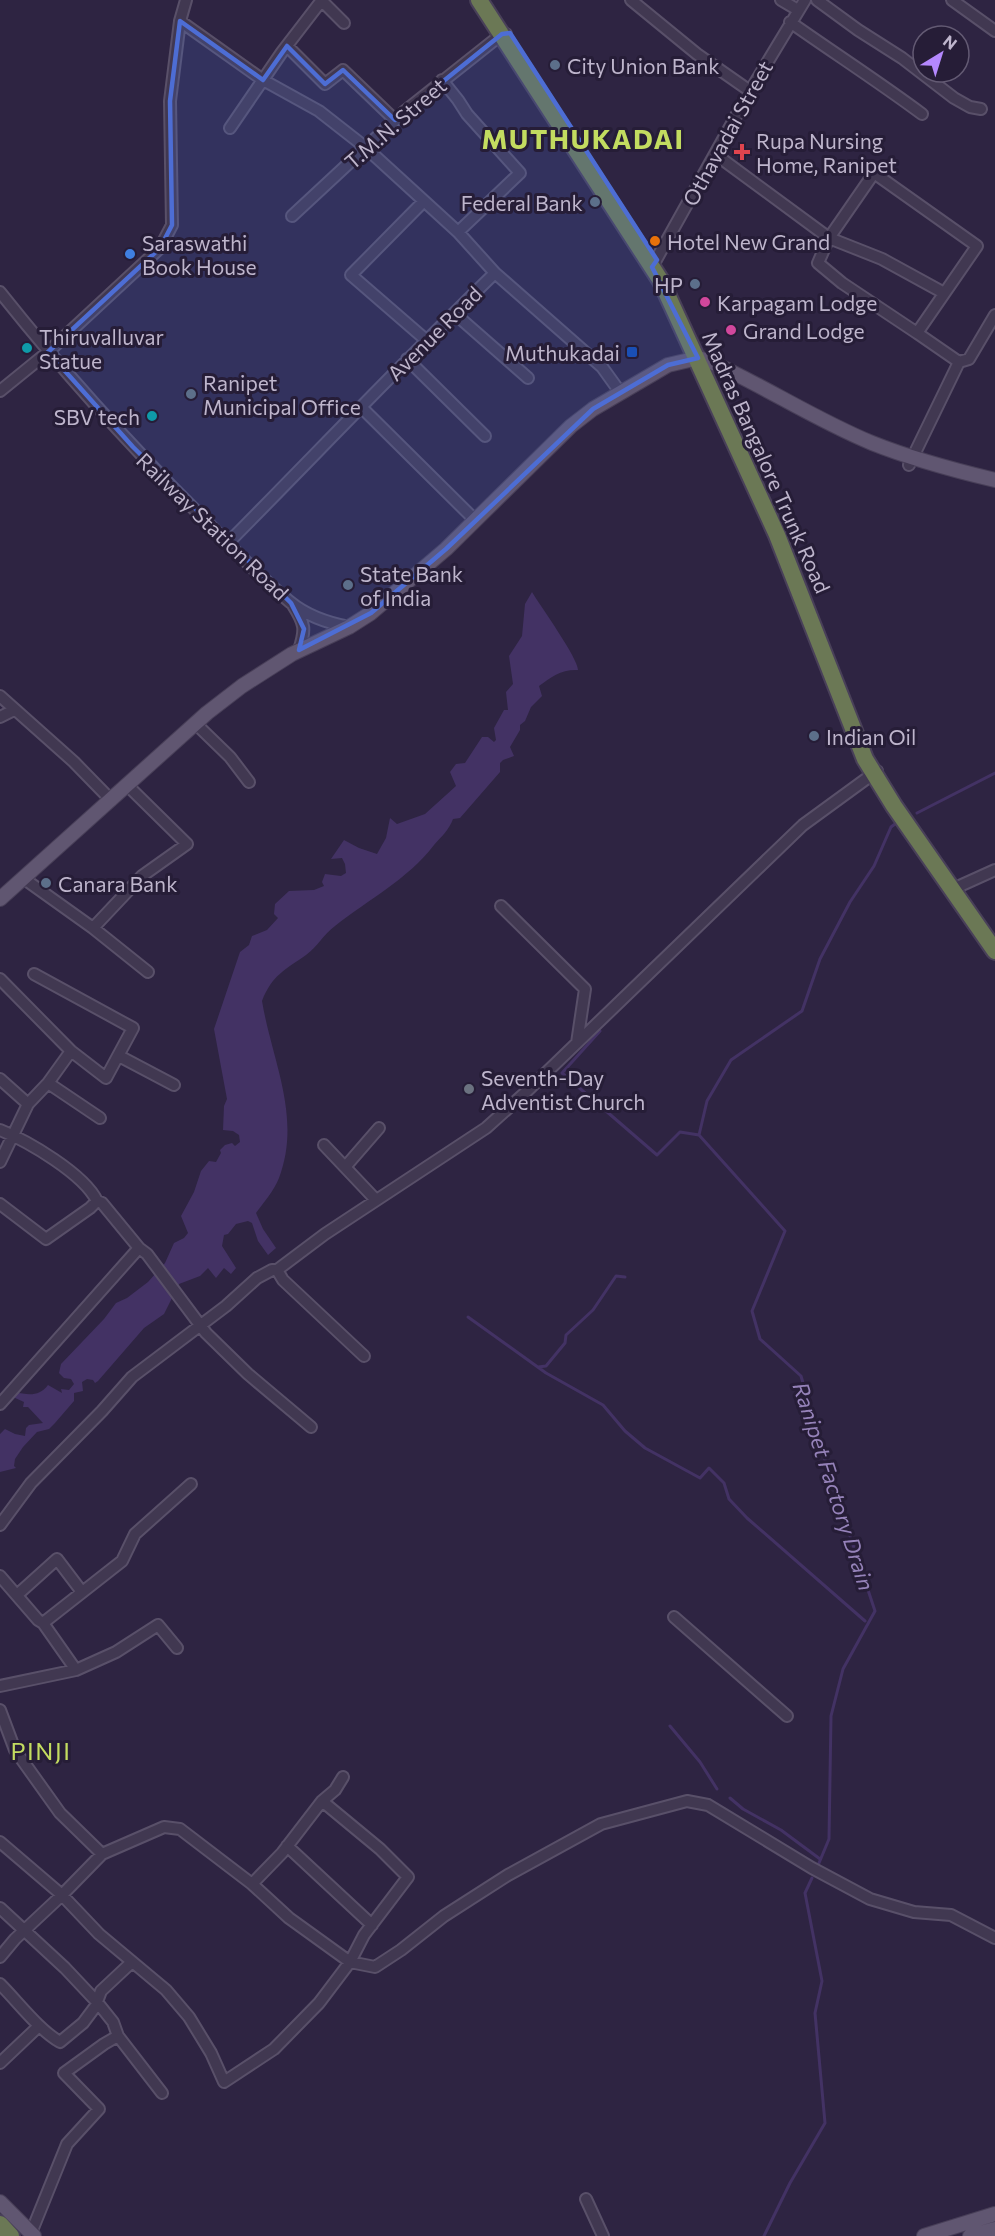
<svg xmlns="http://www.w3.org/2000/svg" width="995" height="2236" font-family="Commissioner,sans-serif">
<rect width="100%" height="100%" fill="#2e2442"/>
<path fill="#433264" d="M532,592C541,607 578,658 578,670C562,669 551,677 539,686L542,696L531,707L525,721L520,725V730L510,747L514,756L503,760L500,763V772L460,818L453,819C449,830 441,837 434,845C407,880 369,899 335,926C324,934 317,947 306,955C285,970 272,975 262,1001C272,1061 302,1117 279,1178C274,1191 263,1203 256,1213L263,1229L276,1248L268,1255L258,1241L252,1223L248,1221L236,1224L228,1234L224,1235L222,1246L236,1268L231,1274L224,1268L216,1278L208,1268L200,1276L179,1284L164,1314L144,1328L98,1381L95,1383L93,1380L87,1379L82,1382L83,1391L74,1393V1401L55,1423L49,1429L37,1432L23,1447L15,1459L14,1466L16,1468L0,1472V1434L5,1429L15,1434L25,1436L26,1428L29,1425L43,1423L28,1407H23L24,1402L13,1397L15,1392C28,1395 39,1397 48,1385L62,1393L61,1389L69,1390L74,1384L71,1379L64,1378L59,1373L61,1364L104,1319L116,1303L127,1298L148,1282L165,1263L174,1243L184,1238L188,1233L181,1216L194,1192L201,1171L209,1161L216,1162L221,1153L220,1150L225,1145L232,1143L235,1146L240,1142L239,1135L233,1131L223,1130L224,1106L227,1099L214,1029L240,952L249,945L252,936L267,930L278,918L274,914L275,904L289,891L314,890L324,886L322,882L325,874L341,876L346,873L345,864L342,858L331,859L344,840L359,848L377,854L386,838L390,818L397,824L425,814L456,786L450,772L456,764L465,763L482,737H488L494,742L496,740L494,728L504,710H508L506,692L513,684L509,656L522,636L525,604Z"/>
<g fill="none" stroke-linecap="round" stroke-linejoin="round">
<path stroke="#433264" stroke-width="3" d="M917,813L995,773
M600,1031L562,1073L657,1155L680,1132L699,1135
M468,1317L546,1373L603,1405L625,1431L645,1448L700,1478L709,1468L724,1483L729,1499L747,1518L865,1621
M538,1367L546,1366L565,1343L566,1335L593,1310L616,1276L625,1277
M670,1726L700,1762L717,1789
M730,1798L743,1809L781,1830L820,1859
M819,1863L829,1839L831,1716L843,1669L875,1611L827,1467L801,1376L760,1339L752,1311L785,1231L699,1135L707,1101L731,1060L802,1011L820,959L850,902L874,866L891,827L895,824
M764,2236L790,2183L825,2123L815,2013L822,1981L805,1893L812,1878"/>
<g stroke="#595069" stroke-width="14">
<path id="minor" d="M321,0L344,23
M631,0L697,54L750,91
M781,0L798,10
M817,0L858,30L902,58L954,98L970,107L981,109
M952,0L995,31
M180,21L263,80L319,111L365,147L458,232
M790,22C834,53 879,82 922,114
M287,46L325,84L343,70L395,120
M442,80L458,100L467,114L520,173L458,232L495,273
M230,128L282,52L322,0
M715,154L829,238L882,259L944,293
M424,201L351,275L426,340
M292,216L405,111L502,34H506
M652,267L750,91L805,0
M0,292C62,370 128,443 198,513C228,543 258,576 290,602C307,616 328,623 349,627
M454,313L528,378
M917,333L842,283L818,263L829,238L874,173L977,246L917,333L959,362
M407,359L485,436
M0,391L48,352L160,248L172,225L170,101L180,21L186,0
M362,408L475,520
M909,465L959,362L969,359L995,315
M228,543C317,453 404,361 495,273L602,367L620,392
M293,605C305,624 306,629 299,650
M0,696L74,762L111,800
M0,717L14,710
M196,724L230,757L249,782
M23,878L93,928L148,972
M953,889L995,870
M501,906L585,989L577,1043
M93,928L142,876L187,844L127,785
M0,979L71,1051L106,1078L133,1028L34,974
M119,1056L174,1085
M0,1079L28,1104
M48,1083L100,1118
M0,1130C28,1141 84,1174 97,1201
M324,1145L376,1200
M0,1162L28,1104L48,1083L71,1051
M346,1166L379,1128
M0,1204L46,1239L90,1208L97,1201L102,1203L139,1248L147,1254L206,1333L248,1374L311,1427
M277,1270L283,1280L364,1356
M0,1404L139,1248
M0,1525L31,1483L102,1411L132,1377L226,1306L257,1278L272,1270H277L325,1234L486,1128L525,1093L803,825L877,771
M0,1576L38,1620L43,1623L76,1670
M17,1595L57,1559L82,1592
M674,1617L787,1716
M43,1623L122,1561L135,1534L191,1484
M0,1686L76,1670L116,1652L158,1625L177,1648
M0,1710L15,1750L60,1813L102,1854
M322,1801L335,1790L343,1777
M0,1842L62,1895L99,1934L166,1990L189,2017L211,2053L224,2082L274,2049L319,2003L350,1962L364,1935L408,1877L380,1849L322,1801L282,1853L252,1884
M287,1846L372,1925
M0,1908L65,1968L97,2002L113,2022L118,2036L162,2093
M0,1957L15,1939L62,1895L102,1854L164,1827L180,1829L252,1884L289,1918L350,1962L375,1967L401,1950L444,1916L508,1875L601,1824L687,1801L708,1805L812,1868L870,1899L914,1912L951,1915L995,1938
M0,1984C18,2002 39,2030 60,2042L83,2023L95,2007L101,1991L132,1962
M0,2063L39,2026
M586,2199L603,2236
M31,2233L67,2144L99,2109L64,2073L104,2044L118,2036"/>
</g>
<g stroke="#483f58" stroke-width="16">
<path id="major" d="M0,899L207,713L242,686L292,654L349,627L371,613L446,549L571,426L593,409L668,365L698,358L711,362C766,387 816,420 872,443C912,459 953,470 995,480
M0,2202L34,2236
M924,2236L995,2214
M970,2236L995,2229"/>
</g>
<g stroke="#494059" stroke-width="20">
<path id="highway" d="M479,0L661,281L777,535L865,759L894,806L995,951
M0,2224L11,2236"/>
</g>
<use href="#minor" stroke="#413851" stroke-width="10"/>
<use href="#major" stroke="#605671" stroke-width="14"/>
<use href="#highway" stroke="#6b7855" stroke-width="16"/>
</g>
<path fill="#4d6dd4" fill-opacity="0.2" stroke="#4d6dd4" stroke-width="4.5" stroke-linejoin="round" d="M180,21L263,80L287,46L325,84L343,70L395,120L502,34L510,33L657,260L652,267L698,358L668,365L593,409L446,549L371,613L299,650L304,629L291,603L133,447L48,352L160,248L172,225L170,101Z"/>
<g fill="#5c6f8a" stroke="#261d37" stroke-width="2">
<circle cx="555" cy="65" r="6"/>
<circle cx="595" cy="202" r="6"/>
<circle cx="695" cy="284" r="6"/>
<circle cx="191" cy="394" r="6"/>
<circle cx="348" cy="585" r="6"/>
<circle cx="814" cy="736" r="6"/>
<circle cx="46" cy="883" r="6"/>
</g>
<path fill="#e0444e" stroke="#261d37" stroke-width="2" d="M739 143h6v6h6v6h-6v6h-6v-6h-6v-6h6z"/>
<circle fill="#e8710a" stroke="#261d37" stroke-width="2" cx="655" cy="241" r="6"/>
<circle fill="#3f7fe0" stroke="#261d37" stroke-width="2" cx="130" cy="254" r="6"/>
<g fill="#d1479c" stroke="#261d37" stroke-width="2">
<circle cx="705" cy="302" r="6"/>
<circle cx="731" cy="330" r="6"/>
</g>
<g fill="#0f9aa8" stroke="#261d37" stroke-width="2">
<circle cx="27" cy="348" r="6"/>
<circle cx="152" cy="416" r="6"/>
</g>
<rect fill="#1a4fb4" stroke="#261d37" stroke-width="2" x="626" y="346" width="12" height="12" rx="3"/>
<circle fill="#6b7280" stroke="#261d37" stroke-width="2" cx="469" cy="1089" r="6"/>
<g text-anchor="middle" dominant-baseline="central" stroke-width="6" stroke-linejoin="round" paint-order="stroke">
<g font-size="21" fill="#beb5cc" stroke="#261d37" text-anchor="start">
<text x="567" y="65">City Union Bank</text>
<text x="756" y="140">Rupa Nursing<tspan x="756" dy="24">Home, Ranipet</tspan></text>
<text x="583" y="202" text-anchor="end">Federal Bank</text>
<text x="667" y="241">Hotel New Grand</text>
<text x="142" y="242">Saraswathi<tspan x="142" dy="24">Book House</tspan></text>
<text x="683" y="284" text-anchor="end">HP</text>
<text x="717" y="302">Karpagam Lodge</text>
<text x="743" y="330">Grand Lodge</text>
<text x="39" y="336">Thiruvalluvar<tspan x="39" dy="24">Statue</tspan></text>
<text x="620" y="352" text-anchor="end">Muthukadai</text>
<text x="203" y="382">Ranipet<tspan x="203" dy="24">Municipal Office</tspan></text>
<text x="140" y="416" text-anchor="end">SBV tech</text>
<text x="360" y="573">State Bank<tspan x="360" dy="24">of India</tspan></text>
<text x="826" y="736">Indian Oil</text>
<text x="58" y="883">Canara Bank</text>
<text x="481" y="1077">Seventh-Day<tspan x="481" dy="24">Adventist Church</tspan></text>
</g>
<g font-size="21" fill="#beb5cc" stroke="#261d37">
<text transform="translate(395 123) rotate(-41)">T.M.N. Street</text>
<text transform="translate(727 133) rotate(-61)">Othavadai Street</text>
<text transform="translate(434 333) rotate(-45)">Avenue Road</text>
<text transform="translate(767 462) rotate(66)">Madras Bangalore Trunk Road</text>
<text transform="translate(213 526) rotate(44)">Railway Station Road</text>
</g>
<g font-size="22" font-style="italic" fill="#9582b9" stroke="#261d37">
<text transform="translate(834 1486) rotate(72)">Ranipet Factory Drain</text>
</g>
<g font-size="24" letter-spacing="1.5" fill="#c3dc60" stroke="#261d37">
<text x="41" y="1750">PINJI</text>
</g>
<g font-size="27" font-weight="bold" letter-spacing="1.5" fill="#c3dc60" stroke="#261d37">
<text x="583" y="138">MUTHUKADAI</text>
</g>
</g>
<g transform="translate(941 54) rotate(38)"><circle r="28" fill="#261d37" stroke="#635a73" stroke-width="1.5"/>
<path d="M0-4.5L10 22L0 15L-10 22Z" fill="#b488fe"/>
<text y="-9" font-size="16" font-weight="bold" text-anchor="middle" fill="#beb5cc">N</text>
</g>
</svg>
